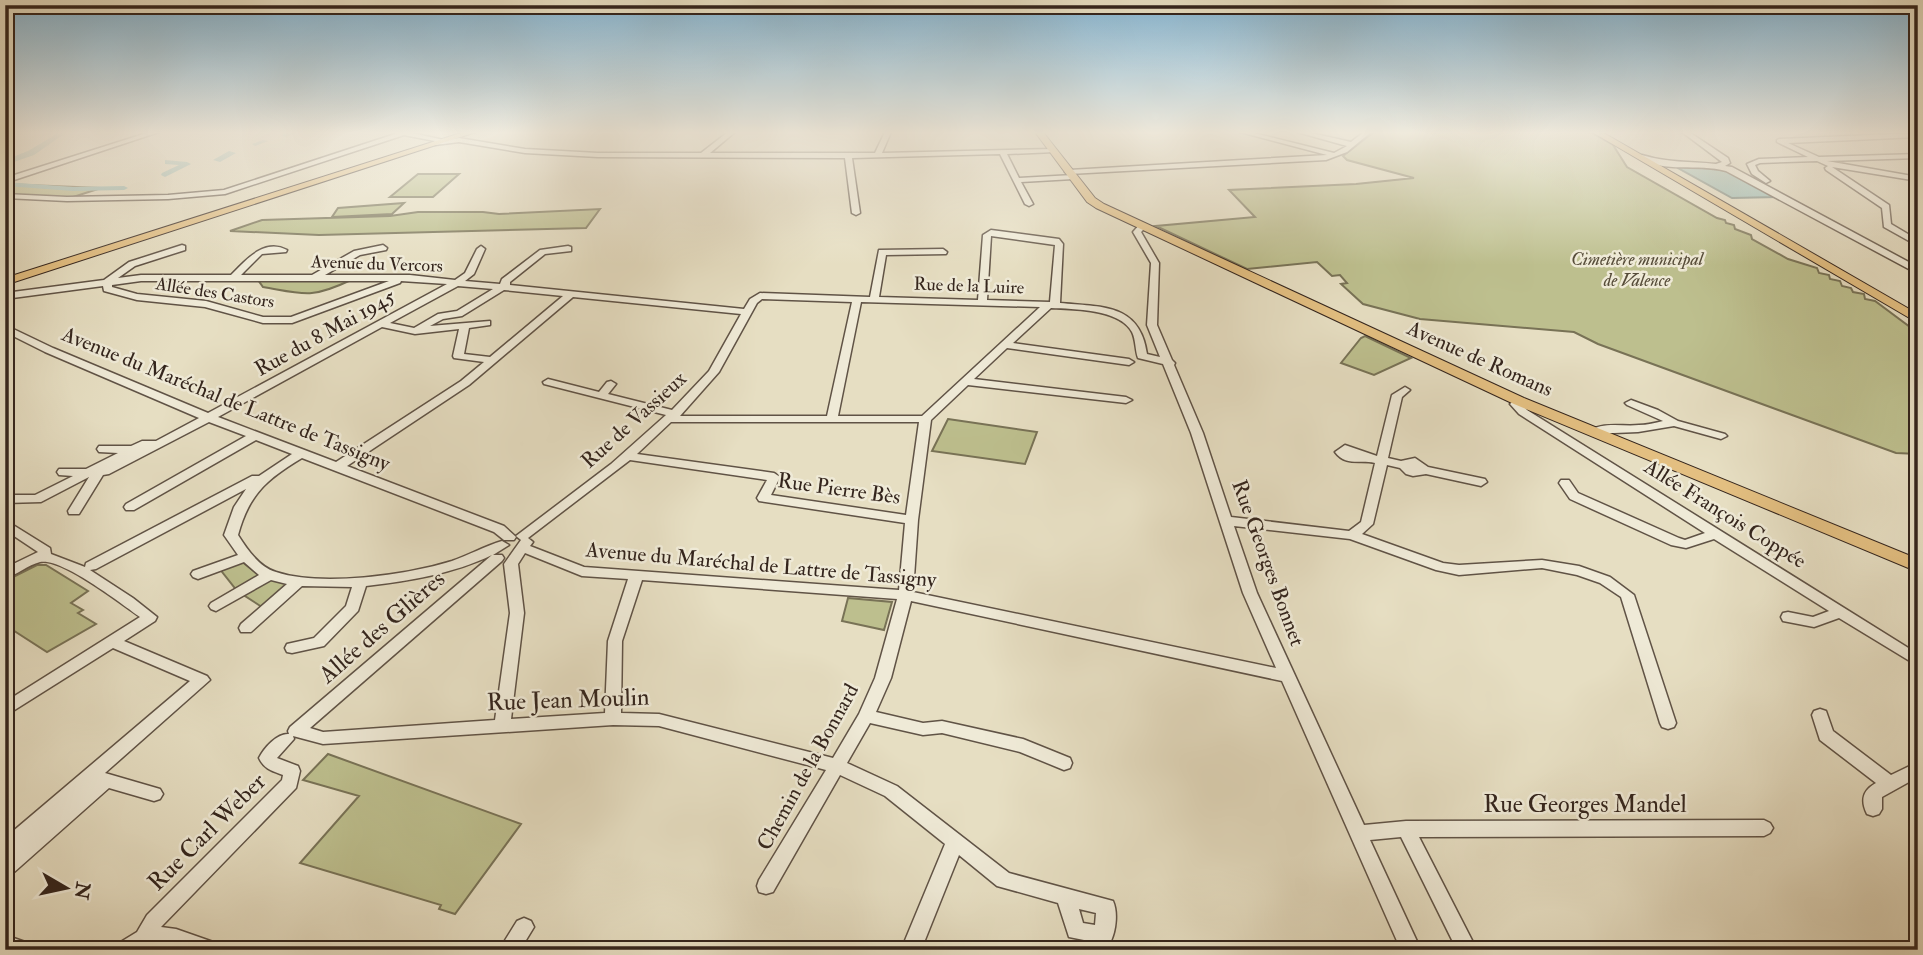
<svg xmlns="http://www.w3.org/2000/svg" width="1923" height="955" font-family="'IM FELL Double Pica',serif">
<rect width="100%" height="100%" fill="#e6dec2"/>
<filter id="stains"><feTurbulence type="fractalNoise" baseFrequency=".00286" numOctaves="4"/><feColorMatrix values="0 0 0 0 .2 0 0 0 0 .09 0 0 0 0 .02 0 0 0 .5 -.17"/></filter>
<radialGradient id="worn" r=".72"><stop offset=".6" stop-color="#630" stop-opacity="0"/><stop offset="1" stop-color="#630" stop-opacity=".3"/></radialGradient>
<path fill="#bdbf8e" stroke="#787256" stroke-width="2" d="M1374,132H1590L1613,145L1627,167L1717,218L1725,220L1726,223L1734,225L1735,229L1751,235L1752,239L1788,259L1817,268L1819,273L1829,275L1830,279L1840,281L1842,286L1851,288L1853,292L1864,294L1865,299L1875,301L1918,333V454L1896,453L1598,344L1574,332L1420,319L1363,304L1341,284L1347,283L1340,275L1332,276L1317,262L1247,269L1156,226L1255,217L1229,190L1356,184L1414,178L1347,160L1343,156Z
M418,174H459L433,197H390Z
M5,184L101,188L67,199L5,196Z
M404,203L392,214L332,217L338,208Z
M600,209L586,228L319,235L230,231L262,220L390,216L418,212H483L499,214Z
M258,280H351C311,299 304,294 263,287Z
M1365,336L1411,358L1374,375L1341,363L1361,338Z
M948,419L1037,432L1025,464L932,451Z
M241,561L259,575L238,592L219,568Z
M37,565H46L88,591L71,603L83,610L78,613L96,624L47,652L5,625V581Z
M272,579L287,583V589L265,609L242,594Z
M848,598L892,602L884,630L842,621Z
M328,754L521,824L455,914L439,909L441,905L300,863L359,796L303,780Z"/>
<path fill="#96bcb5" stroke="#6f8078" stroke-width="2" d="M1679,166L1725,169L1775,197L1732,198L1678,168Z"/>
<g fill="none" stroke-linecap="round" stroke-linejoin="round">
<path fill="#96bcb5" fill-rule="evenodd" d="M60,132H67L34,155L5,165V160L28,151Z
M289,132H298L285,137L282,135Z
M263,140L268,141L255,146L252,144Z
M229,151L236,153L220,162L213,160Z
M165,160L187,162L191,164L165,177L161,175L162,173L179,165L165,164Z
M5,182L73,187L124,186L128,188L124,190L73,191L5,186Z"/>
<g stroke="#605346" stroke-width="3">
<path id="minor" d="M5,132H9L5,134Z
M150,132H159L5,183V178Z
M394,132H407L444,140L459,138L525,149L598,153H701L728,132H735L710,153H875L885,132H891L882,153L1053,149L1055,150V152L1007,154L1019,178L1073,175L1077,177L1073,179L1021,182L1033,204L1029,206L1025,204L1000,154L852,158L860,213L856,215L852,213L845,158L598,157L525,153L459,142L435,145L432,143L435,141L404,135L225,194L168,199L67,201L5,198V194L67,197L168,195L224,190L395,134Z
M1240,132H1250L1334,153L1347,146L1297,132H1307L1351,142L1364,132H1371L1347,152L1326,160L1069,174L1065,172L1069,170L1327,155Z
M1682,132H1689L1728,158L1730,163L1725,166L1732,167L1918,267V274L1726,171C1698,163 1664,174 1638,157L1642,155C1667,163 1690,161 1716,164L1722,162Z
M1918,133V137L1788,143L1819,157L1918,154V158L1827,161L1918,177V181L1832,167L1889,205L1891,224L1918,240V246L1884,227L1882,208L1826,170L1825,168L1828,166L1817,161L1760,163L1755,165L1758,171L1770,181L1766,183L1752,174L1747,164L1759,159L1808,157L1777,142V140L1779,139Z
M1140,224L1147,226L1141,232L1159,263L1157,325L1172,360L1175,363L1174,365L1203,433L1231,517L1349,531L1361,522L1375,463C1360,459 1346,467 1335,452L1345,445L1377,456L1392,395L1405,387L1410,390L1402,397L1388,458L1401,461L1415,458L1428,467L1485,479L1487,482L1481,486L1426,474L1413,476L1406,474L1400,468L1387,465L1373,524L1362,534L1443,563L1459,565L1542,560L1579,566L1610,577L1634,595L1676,723L1674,727L1668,729L1662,727L1660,723L1621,597L1600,583L1577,575L1542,568L1459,575L1436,570L1350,539L1234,526L1257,593L1364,825L1406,821L1764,820L1770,823L1773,828L1770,833L1764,836L1419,837L1477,950H1457L1401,837L1370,840L1421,950H1401L1282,681L911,601L891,678L876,712L923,723L942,721L1023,739L1070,758L1072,763L1070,768L1064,770L1020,752L942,733L923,735L870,723L847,763L897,786L1009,873L1113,901C1118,912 1116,930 1111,941L1104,944L1069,937L1058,903L997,886L959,855L921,950H901L945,844L885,796L840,775L773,892L766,894L759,892L757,886L759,880L826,770L659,726L613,725L323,744L293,736L294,739L277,758L298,766L300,771L296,788L161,927L176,929L216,943L219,950H182L156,945L141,950H116L119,943L137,932L147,915L282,780L283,775C272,771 264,769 259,758C264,748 277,733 289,734L288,731L290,727L492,555C453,574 408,581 366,586L358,611L324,646L292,653L287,652L285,648L287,644L314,638L346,606L352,587L302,586L251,632H241L239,628L241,624L287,584L271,580L216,611L211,609L209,606L211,603L259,575L244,562L198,579L193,577L191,574L193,571L238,555L224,535L234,507L246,489L96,569L90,570L133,598L157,617L155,621L124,641L207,676L210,680L105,773L160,789L163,794L160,799L154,801L109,788L12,874L5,876V838L190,681L113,648L5,716V702L140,617C122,604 61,557 40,562C28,565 17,575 5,578V568L38,552L5,530V520L50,548L51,554L85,567L86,563L252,476H259L292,454L256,440L134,510H126L124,507L126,504L246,436L209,422L109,474L103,475L79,514H69L68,511L89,477L41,502L5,503V495H35L73,476L59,475L57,472L59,469H86L118,453L99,452L97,449L99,446H131L142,441H156L199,418L45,352L5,332V325L53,348L208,413L447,284L401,281L400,283L292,323H263L205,307L137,300L104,291L103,286L5,299V293L104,280L129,262L182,245L185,246V250L135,266L118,278L141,275H231C246,260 264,238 287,250L286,252L262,254L241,275H312L354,251L383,245L387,248L386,250L360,255L325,275H410L455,280L465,273L477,249L481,246L485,249L474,274L465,281L500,284L502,279L540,250L568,246L571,247V251L545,254L510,282V285L744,309L750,299L760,293L870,297L879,250L943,249L947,252L946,254L886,255L879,297L978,300L983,235L991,230L1059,239L1063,244L1060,303C1101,307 1140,303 1147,354L1160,357L1147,325L1151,263L1133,232ZM991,236L1055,245L1050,302L987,300ZM141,281H389L291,317H263L206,301L137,294L112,287V285ZM458,286L493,289L457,311L438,314L414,328L390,323ZM504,290L563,296L490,357L464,354L469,328L490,325V321L430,326L443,319L462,316ZM573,297L741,314L709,371L672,410L608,394L616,384L611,381L607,382L599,392L548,379L543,382L544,384L666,415L611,464L516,536L521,540L504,564L510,613L495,720L323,732L310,728L502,561L504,558L502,555H493L509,545L502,541C485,546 469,555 452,561C407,575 321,587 276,572C259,567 247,549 238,535C249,494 267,479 302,458L494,532L504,540H514L516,537L504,526L347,466L469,385ZM762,299L852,302L827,416H680L719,372L757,303ZM861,302L1040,307L922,416H838ZM1051,308C1073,309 1120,309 1132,332C1136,340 1135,350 1138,358L1163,364L1191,433L1243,593L1276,668L913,592L918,520L931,420L968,385L1126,403L1132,400L1126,397L974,379L1007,348L1129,365L1134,362L1129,359L1013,343ZM382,327L415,334L459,329L453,356L454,358L484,362L461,381L336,462L218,417ZM671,422H919L906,515L771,495L780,477L774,473L637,454ZM630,460L767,480L757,498L759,501L905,523L899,590L584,567L530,546L533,542L528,538ZM525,553L582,576L628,579L608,641L605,713L511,719L524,613L518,564ZM642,580L897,599L875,678L859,714L833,758L659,714L621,713L622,641ZM1079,909L1096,913L1095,925L1083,923Z
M1519,398L1525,401L1522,404L1527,410L1918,654V666L1839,618L1814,627L1783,621L1781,617L1783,613L1788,612L1813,617L1829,611L1714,539L1686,548L1671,545L1570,499L1559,483L1561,480H1569L1578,493L1679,538L1685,540L1705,533L1519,414L1510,404L1515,399Z
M1631,400L1658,410L1678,421L1725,434L1727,436L1721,439L1674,426L1638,432L1590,434L1588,432C1602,421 1623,427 1639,425C1647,425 1655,423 1663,421L1627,405L1625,403Z
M1820,709L1826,711L1833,731L1891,775L1918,762V777L1882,797V809L1879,814L1873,816L1867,814C1860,800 1863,790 1876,783L1820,740L1812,715L1814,711Z
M524,918L531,921L534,927L520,950H499L517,921Z
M5,935L28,943L31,950H5Z"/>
</g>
<g stroke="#34251d" stroke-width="2">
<path id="major" d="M464,132H476L5,285V278Z
M1035,132H1043L1095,198L1104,204L1524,398L1918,559V572L1514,404L1096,208L1087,202Z
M1592,132H1602L1918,314V323Z"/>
</g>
<use href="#minor" fill="#efead7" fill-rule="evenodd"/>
<use href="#major" fill="#e3bf81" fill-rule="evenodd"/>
</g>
<linearGradient id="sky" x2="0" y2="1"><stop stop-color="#87b7d4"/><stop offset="0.5" stop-color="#f4f0e4"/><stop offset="1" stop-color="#f4f0e4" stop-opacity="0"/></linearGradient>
<rect width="1923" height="265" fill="url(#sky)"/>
<g text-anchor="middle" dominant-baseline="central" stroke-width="5" stroke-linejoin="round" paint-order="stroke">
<g font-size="18" font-style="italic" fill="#564c39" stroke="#efead7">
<text x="1637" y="259">Cimetière municipal<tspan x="1637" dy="21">de Valence</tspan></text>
</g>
<g font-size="18" fill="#34251d" stroke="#efead7">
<text transform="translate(377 264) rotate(2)">Avenue du Vercors</text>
<text transform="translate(969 286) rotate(2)">Rue de la Luire</text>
<text transform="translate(215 293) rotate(9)">Allée des Castors</text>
</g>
<g font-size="21" fill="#34251d" stroke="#efead7">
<text transform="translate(325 333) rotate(-29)">Rue du 8 Mai 1945</text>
<text transform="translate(1480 359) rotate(24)">Avenue de Romans</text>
<text transform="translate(226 399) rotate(22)">Avenue du Maréchal de Lattre de Tassigny</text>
<text transform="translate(634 420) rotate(-42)">Rue de Vassieux</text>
<text transform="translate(839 489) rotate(8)">Rue Pierre Bès</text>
<text transform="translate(1725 514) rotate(32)">Allée François Coppée</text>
<text transform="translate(1268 563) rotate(70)">Rue Georges Bonnet</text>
<text transform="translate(761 565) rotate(5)">Avenue du Maréchal de Lattre de Tassigny</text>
<text transform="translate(808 767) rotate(-61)">Chemin de la Bonnard</text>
</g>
<g font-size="24" fill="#34251d" stroke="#efead7">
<text transform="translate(382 627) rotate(-41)">Allée des Glières</text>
<text transform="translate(568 700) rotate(-2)">Rue Jean Moulin</text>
<text x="1585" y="804">Rue Georges Mandel</text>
<text transform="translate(207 832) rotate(-45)">Rue Carl Weber</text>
</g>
</g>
<rect width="1923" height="955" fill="none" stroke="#e6dec2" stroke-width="28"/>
<rect x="7" y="7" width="1909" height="941" fill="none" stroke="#34251d" stroke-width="3.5"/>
<rect x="14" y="14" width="1895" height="927" fill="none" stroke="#34251d" stroke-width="2"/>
<g transform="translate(66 888) rotate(99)" stroke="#efead7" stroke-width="5" paint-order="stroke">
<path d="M0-5L12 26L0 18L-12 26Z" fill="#34251d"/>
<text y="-10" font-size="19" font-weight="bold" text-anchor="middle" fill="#34251d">N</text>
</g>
<rect width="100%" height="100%" filter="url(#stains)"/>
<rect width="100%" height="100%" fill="url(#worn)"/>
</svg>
